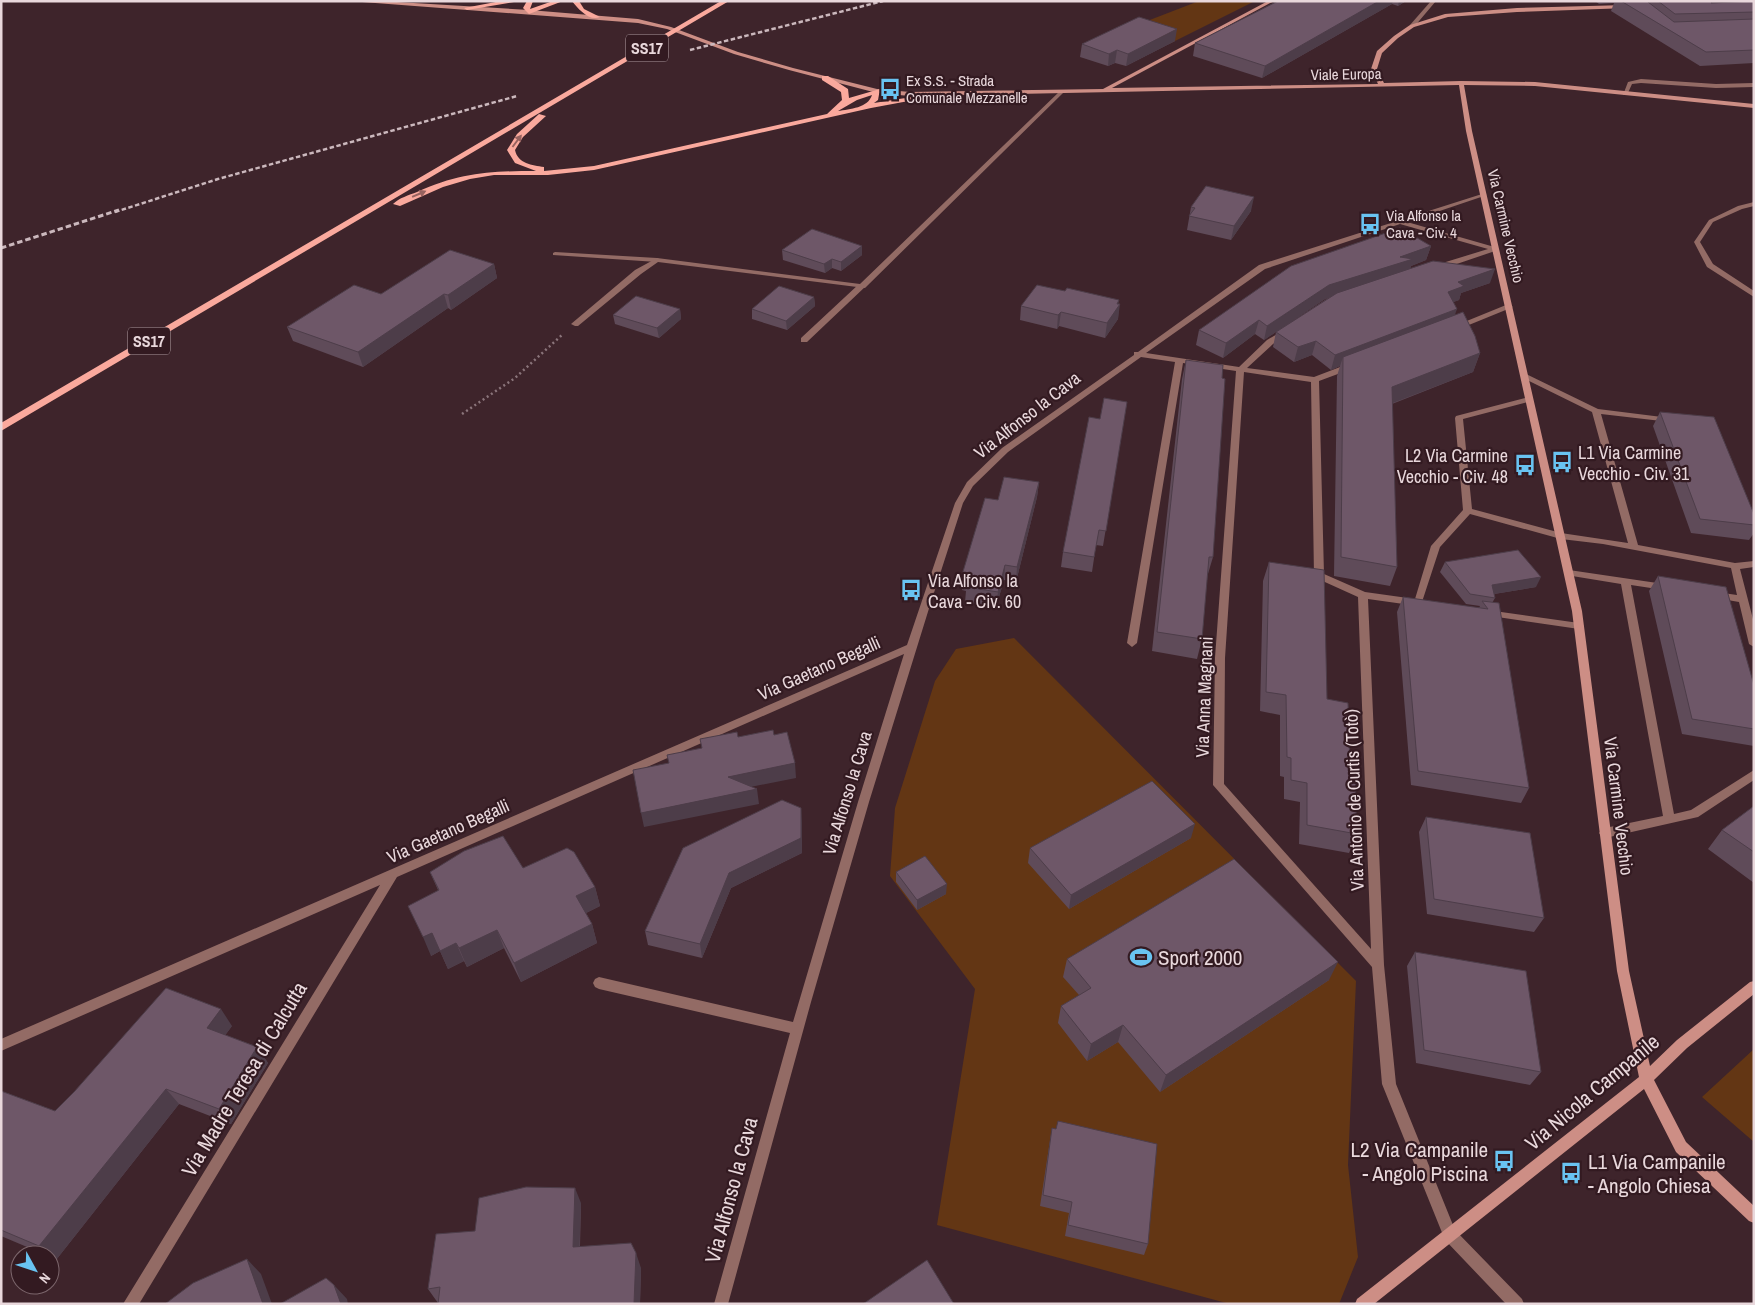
<svg xmlns="http://www.w3.org/2000/svg" width="1755" height="1305" font-family="'Archivo Narrow',sans-serif">
<rect width="100%" height="100%" fill="#3e242b"/>
<path fill="#633614" d="M1199,1H1255L1169,44L1129,28Z
M1014,638L1356,981L1348,1165L1358,1257L1339,1304H1230L937,1225L975,989L890,876L895,808L935,681L956,649Z
M1754,1049V1142L1702,1097Z"/>
<g fill="none" stroke-linecap="round" stroke-linejoin="round">
<path stroke="#8b757b" stroke-width="2.5" stroke-dasharray="2 3" stroke-linecap="butt" d="M462,414L515,378L563,334"/>
<path fill="#936b65" fill-rule="evenodd" d="M555,252L657,258L661,260L657,262L553,255V253Z
M859,284L866,286L807,342H801V338Z"/>
<path fill="#936b65" fill-rule="evenodd" d="M1431,1H1436L1414,27H1410V25Z
M1641,79L1716,84L1754,83V87L1716,88L1641,83L1632,84L1627,95H1623L1628,82Z
M1060,91L1063,93L1062,94L865,288L658,262L641,274L578,326H575L571,324L635,270L657,258L860,284Z
M1482,194L1487,195L1407,222L1498,248V250L1442,269H1436V265L1488,249L1400,224L1265,269L1146,353L1239,367L1267,340L1286,329H1289V333L1273,344L1247,368L1314,377L1348,364H1354V368L1319,381L1324,574L1365,592L1415,599L1431,546L1463,510L1455,418L1456,416L1529,397H1532V401L1463,419L1472,509L1561,533L1628,543L1592,412L1521,377V373H1524L1598,409L1670,418L1674,420L1670,422L1601,414L1638,545L1735,563L1754,561V567L1740,569L1754,623V647L1749,644L1739,602L1716,598L1711,595L1716,592L1737,595L1731,568L1603,544L1561,539L1470,514L1440,547L1421,605L1418,606L1368,599L1384,965L1396,1084L1455,1230L1522,1299L1524,1304H1506L1445,1240L1382,1084L1372,967L1213,785L1215,658L1236,371L1183,363L1137,643L1132,647L1127,643L1175,362L1141,357L1008,452L973,486L963,503L931,602L869,802L811,1002L728,1304H714L790,1033L599,989L595,987L593,983L595,979L599,977L793,1022L858,802L904,654L397,877L139,1304H123L380,885L1,1051V1039L907,645L955,503L967,482L1002,448L1134,355V352H1138L1259,265ZM1244,372L1311,382L1314,576L1316,578L1358,597L1371,949L1224,784L1225,658Z
M1754,202V206L1742,209L1713,222L1700,242L1713,264L1754,291V297L1707,267L1694,242L1709,220L1738,206Z
M1506,305H1509L1513,307L1459,329H1453L1452,327Z
M1569,570L1664,584L1669,587L1664,590L1631,585L1674,814L1691,810L1754,770V780L1698,817L1605,838L1601,836L1599,833L1601,830L1605,828L1663,816L1621,584L1566,575L1564,573Z
M1487,610L1579,623L1584,626L1579,629L1484,615L1482,613Z"/>
<path fill="#cd8e85" fill-rule="evenodd" d="M349,1H380L529,10L638,19L671,27L738,52L793,68L877,89L910,92L1103,89L1268,1H1274L1112,88L1378,84L1371,69L1377,51L1394,36L1410,25L1445,14L1517,8L1626,5L1628,6V8L1517,12L1448,17L1414,27L1398,38L1382,53L1377,69L1384,83L1461,81L1535,82L1754,104V108L1535,86L1464,85L1472,131L1582,611L1629,971L1650,1066L1677,1040L1750,982L1754,981V994L1687,1048L1654,1080L1686,1142L1754,1206V1223L1749,1221L1676,1152L1644,1089L1374,1304H1355L1357,1299L1639,1077L1617,971L1572,611L1466,131L1459,85L910,96L877,93L789,70L734,54L667,29L638,23Z"/>
<path fill="#faa99d" fill-rule="evenodd" d="M501,1H520L467,10L464,8Z
M527,1H533L530,9L553,1H563L529,14L523,8Z
M572,1H579L584,9L600,17C590,22 578,9 572,1Z
M721,1H729L1,431V423Z
M822,76H828L848,89L849,98L880,89L878,100L874,103L937,93L941,95L871,108L594,170L548,175H494L470,179L443,187L400,206L393,204C399,198 409,195 417,192C459,173 491,171 536,171L515,163L507,150L517,134L539,114L546,116L523,137L515,150C518,164 532,165 544,167V171L594,166L827,114L842,100L841,92L822,80ZM872,95C868,108 850,109 838,111L857,100Z"/>
<path stroke="#cbb8bd" stroke-width="2.5" stroke-dasharray="4.5 2.5" stroke-linecap="butt" d="M690,50L883,1
M115,212L218,179L517,96"/>
<path stroke="#cbb8bd" stroke-width="3" stroke-dasharray="5.5 3" stroke-linecap="butt" d="M1,248L119,210"/>
</g>
<path fill="#5f4b59" d="M1278,1H1406L1398,6L1392,4L1262,78L1193,56L1195,43Z
M1595,1H1717L1716,2L1754,1V63L1700,66L1611,11L1614,3L1599,4Z
M1175,41L1126,66L1115,63L1108,66L1080,57L1082,44Z
M1191,207L1251,211L1231,240L1187,230Z
M1431,246L1426,260L1411,266L1410,269L1490,283L1461,293L1459,300L1453,302L1455,315L1480,353L1473,372L1392,404L1397,567L1390,586L1334,576L1337,376L1340,366L1331,370L1312,355L1294,362L1273,347L1276,332L1328,298L1325,299L1264,340L1255,334L1223,358L1196,345L1199,330Z
M782,250L862,255L841,271L832,268L825,273L783,260Z
M494,264L497,278L451,310L448,308L363,367L293,341L287,327L381,294Z
M814,297L815,306L787,330L752,319V309Z
M1119,304L1118,319L1105,338L1059,326L1057,329L1020,320L1021,306Z
M680,309L681,319L659,338L615,324L613,315Z
M1186,360L1213,557L1207,577L1202,639L1197,659L1152,651L1182,379Z
M1127,402L1103,546L1096,545L1092,572L1061,567L1063,552L1100,419Z
M1660,412L1754,514V533L1749,540L1691,533L1653,426Z
M1039,482L1037,497L1016,582L1004,580L996,607L965,602L966,591L962,590V575L998,500Z
M1269,562L1327,699L1357,834L1349,853L1299,844L1300,802L1284,799V777L1280,776V715L1260,711L1263,581Z
M1445,562L1536,587L1494,594L1495,598L1492,603L1529,788L1521,803L1411,785L1397,612L1403,597L1479,608L1480,606L1466,604L1440,572Z
M1658,576L1754,685V746L1682,734L1649,591Z
M1754,806V883L1708,849L1722,830Z
M1426,817L1544,918L1534,932L1427,914L1419,832Z
M802,823V853L731,888L702,958L648,945L645,931Z
M1191,838L1069,909L1028,863L1030,848Z
M523,868L595,887L600,906L586,913L592,924L597,943L521,982L504,948L467,967L464,961L448,969L440,951L431,956L438,890L430,872Z
M896,872L946,894L917,910L896,882Z
M1415,952L1541,1072L1530,1085L1416,1063L1407,966Z
M1067,959L1329,980L1160,1092L1118,1042L1087,1061L1058,1023L1061,1006L1079,995L1063,977Z
M232,1026L225,1035L257,1047L268,1063L231,1124L179,1104L56,1260L50,1257V1255H46L1,1236V1091L55,1111Z
M1052,1128L1148,1244L1144,1255L1065,1236L1069,1213L1040,1206L1050,1140Z
M581,1203L580,1246L641,1268L640,1304H438V1303L428,1289L475,1231Z"/>
<path fill="#4d3d49" d="M1379,1H1393L1392,4L1262,78L1265,66Z
M1399,1H1406L1398,6Z
M1177,29L1175,41L1126,66L1128,54Z
M1117,50L1115,63L1108,66L1109,54Z
M1254,197L1251,211L1231,240L1234,226Z
M862,246V255L841,271V262Z
M1431,246L1426,260L1411,266L1409,273L1325,299L1264,340L1267,326L1329,285L1400,257Z
M832,259V268L825,273L824,264Z
M494,264L497,278L451,310L448,295Z
M1495,269L1490,283L1461,293L1459,300L1443,306L1448,292L1458,282Z
M444,294L448,308L363,367L358,352Z
M814,297L815,306L787,330L786,321Z
M1119,300L1118,306L1120,304L1118,319L1105,338L1107,323Z
M680,309L681,319L659,338L657,328Z
M1457,309L1452,323L1343,357L1340,366L1331,370L1335,355Z
M1061,312L1059,326L1057,329L1058,315Z
M1259,320L1255,334L1223,358L1226,343Z
M1316,341L1312,355L1294,362L1298,347Z
M1480,353L1473,372L1385,406L1392,387Z
M1039,482L1037,497L1016,582L1017,567Z
M1005,565L1004,580L996,607L998,592Z
M1541,577L1536,587L1488,595L1492,585Z
M795,763L796,778L730,791L728,777Z
M757,789L759,804L644,827L641,813Z
M801,808L802,823V853L731,888L702,958L700,944L729,873Z
M1195,824L1191,838L1069,909L1071,895Z
M947,884L946,894L917,910V900Z
M595,887L600,906L582,915L576,896Z
M592,924L597,943L521,982L514,963Z
M497,930L504,948L467,967L459,948Z
M432,933L440,951L431,956L423,937Z
M456,943L464,961L448,969L440,951Z
M1338,962L1329,980L1160,1092L1166,1075Z
M221,1009L232,1026L219,1044L207,1028Z
M1123,1025L1118,1042L1087,1061L1091,1044Z
M257,1047L268,1063L231,1124L219,1109Z
M166,1089L179,1104L56,1260L39,1246Z
M575,1188L581,1203L579,1262L573,1247Z
M636,1253L641,1268L640,1304H634Z
M247,1259L261,1274L272,1304H263Z
M334,1285L347,1299L348,1304H341Z"/>
<path fill="#6e5768" stroke="#4d3d49" d="M1278,1H1379L1265,66L1195,43Z
M1621,1H1649L1648,2L1674,22L1754,19V50L1706,52Z
M1658,1H1713L1711,3L1754,1V12L1675,14Z
M1139,17L1177,29L1128,54L1117,50L1109,54L1082,44Z
M1206,186L1254,197L1234,226L1189,216L1195,208L1191,207Z
M1400,228L1431,246L1400,257L1413,259L1329,285L1267,326L1259,320L1226,343L1199,330L1291,266Z
M812,229L862,246L841,262L832,259L824,264L782,250Z
M450,250L494,264L448,295L444,294L358,352L287,327L354,285L381,294Z
M1433,261L1495,269L1458,282L1464,286L1448,292L1457,309L1335,355L1316,341L1298,347L1276,332L1337,293Z
M1037,285L1065,291L1067,288L1119,300L1117,304H1120L1107,323L1061,312L1058,315L1021,306Z
M779,286L814,297L786,321L752,309Z
M636,296L680,309L657,328L613,315Z
M1463,312L1475,336L1480,353L1392,387L1397,567L1341,557L1343,357Z
M1186,360L1223,365L1222,378L1225,379L1213,557H1209L1202,639L1157,632Z
M1104,398L1127,402L1106,531L1099,530L1094,557L1063,552L1089,417L1100,419Z
M1660,412L1714,417L1754,514V525L1700,519Z
M1004,477L1039,482L1017,567L1005,565L998,592L966,587L970,576L962,575L985,498L998,500Z
M1518,550L1541,577L1492,585L1495,598L1470,594L1445,562Z
M1269,562L1324,570L1327,699L1348,703L1350,768L1355,769L1357,834L1307,825V783L1291,780V758L1287,757L1286,695L1266,692Z
M1658,576L1726,587L1754,685V729L1692,719Z
M1403,597L1488,609L1482,601L1499,603L1529,788L1418,771Z
M773,730L774,735L787,732L795,763L728,777L757,789L641,813L633,770L669,763L667,755L702,748L700,739L737,732L738,737Z
M1152,781L1195,824L1071,895L1030,848Z
M782,800L801,808V838L729,873L700,944L645,931L683,848Z
M1754,806V852L1722,830Z
M1426,817L1530,833L1544,918L1434,899Z
M503,836L523,868L567,848L574,852L595,887L576,896L592,924L514,963L497,930L459,948L456,943L440,951L432,933L423,937L408,906L439,890L430,872L464,851Z
M925,856L947,884L917,900L896,872Z
M1234,859L1338,962L1166,1075L1123,1025L1091,1044L1061,1006L1091,988L1067,959Z
M1415,952L1526,971L1541,1072L1424,1050Z
M166,988L221,1009L207,1028L257,1047L219,1109L166,1089L39,1246L1,1230V1091L55,1111L74,1092Z
M1058,1121L1157,1144L1148,1244L1068,1225L1072,1202L1043,1195L1052,1128L1056,1129Z
M526,1187L575,1188L573,1247L631,1243L636,1253L634,1304H438L440,1287L428,1289L436,1234L475,1231L479,1198Z
M247,1259L263,1304H165L193,1283Z
M927,1260L954,1304H863Z
M326,1278L334,1285L341,1304H280Z"/>
<defs><path id="oneway-solid" d="M-6-.8H1V-3.2L6.5 0L1 3.2V.8H-6Z" transform="scale(1.25)"/></defs>
<g fill="#96625f">
<use href="#oneway-solid" transform="translate(517 141) rotate(-53)"/>
<use href="#oneway-solid" transform="translate(419 194) rotate(-23)"/>
</g>
<defs>
<g id="bus-bare" transform="scale(1.725)"><path d="M-5-6H5V4H4V6H2V4H-2V6H-4V4H-5ZM-3.5-4V0h7V-4ZM-3.5 1.2v1.5H-2V1.2ZM2 1.2v1.5H3.5V1.2Z" fill="#69c3f1" stroke="#331a21" stroke-width="2.5" paint-order="stroke"/></g>
<g id="stadium-bare" transform="scale(1.725)"><path d="M0-5a6.5 5 0 1 0 0 10a6.5 5 0 1 0 0-10ZM-3.5-1.8h7v3.6h-7Z" fill="#69c3f1" stroke="#331a21" stroke-width="2.5" paint-order="stroke"/></g>
</defs>
<g fill-rule="evenodd">
<use href="#bus-bare" x="890" y="89"/>
<use href="#bus-bare" x="1370" y="224"/>
<use href="#bus-bare" x="1562" y="462"/>
<use href="#bus-bare" x="1525" y="465"/>
<use href="#bus-bare" x="911" y="590"/>
<use href="#stadium-bare" x="1141" y="957"/>
<use href="#bus-bare" x="1504" y="1161"/>
<use href="#bus-bare" x="1571" y="1173"/>
</g>
<g text-anchor="middle" dominant-baseline="central" stroke-width="4.5" stroke-linejoin="round" paint-order="stroke">
<g font-size="15" fill="#e9d8dc" stroke="#331a21">
<text transform="translate(1346 74) rotate(-1)">Viale Europa</text>
<text transform="translate(1506 226) rotate(77)">Via Carmine Vecchio</text>
</g>
<g font-size="15" fill="#e9d8dc" stroke="#331a21" text-anchor="start">
<text x="906" y="80">Ex S.S. - Strada<tspan x="906" dy="17">Comunale Mezzanelle</tspan></text>
<text x="1386" y="215">Via Alfonso la<tspan x="1386" dy="17">Cava - Civ. 4</tspan></text>
</g>
<g fill="#331a21" stroke="#b29fa4" stroke-width="1">
<rect x="626" y="34.5" width="42" height="27" rx="4"/>
<rect x="128" y="327.5" width="42" height="27" rx="4"/>
</g>
<g font-size="16" font-weight="bold" fill="#e9d8dc">
<text x="647" y="48">SS17</text>
<text x="149" y="341">SS17</text>
</g>
<g font-size="18" fill="#e9d8dc" stroke="#331a21">
<text transform="translate(1027 415) rotate(-38)">Via Alfonso la Cava</text>
<text transform="translate(819 668) rotate(-24)">Via Gaetano Begalli</text>
<text transform="translate(1204 697) rotate(-88)">Via Anna Magnani</text>
<text transform="translate(847 793) rotate(-73)">Via Alfonso la Cava</text>
<text transform="translate(1354 800) rotate(-92)">Via Antonio de Curtis (Totò)</text>
<text transform="translate(1619 806) rotate(83)">Via Carmine Vecchio</text>
<text transform="translate(448 831) rotate(-24)">Via Gaetano Begalli</text>
</g>
<g font-size="18" fill="#e9d8dc" stroke="#331a21" text-anchor="start">
<text x="1578" y="452">L1 Via Carmine<tspan x="1578" dy="21">Vecchio - Civ. 31</tspan></text>
<text x="1508" y="455" text-anchor="end">L2 Via Carmine<tspan x="1508" dy="21">Vecchio - Civ. 48</tspan></text>
<text x="928" y="580">Via Alfonso la<tspan x="928" dy="21">Cava - Civ. 60</tspan></text>
</g>
<g font-size="21" fill="#e9d8dc" stroke="#331a21" text-anchor="start">
<text x="1158" y="957">Sport 2000</text>
<text x="1488" y="1149" text-anchor="end">L2 Via Campanile<tspan x="1488" dy="24">- Angolo Piscina</tspan></text>
<text x="1588" y="1161">L1 Via Campanile<tspan x="1588" dy="24">- Angolo Chiesa</tspan></text>
</g>
<g font-size="21" fill="#e9d8dc" stroke="#331a21">
<text transform="translate(244 1079) rotate(-59)">Via Madre Teresa di Calcutta</text>
<text transform="translate(1592 1092) rotate(-40)">Via Nicola Campanile</text>
<text transform="translate(731 1190) rotate(-75)">Via Alfonso la Cava</text>
</g>
</g>
<rect width="1755" height="1305" fill="none" stroke="#e9d8dc" stroke-width="5"/>
<g transform="translate(35 1270) rotate(130)"><circle r="24" fill="#331a21" stroke="#7c666c"/>
<path d="M0-4L9 19L0 12L-9 19Z" fill="#69c3f1"/>
<text y="-8" font-size="14" font-weight="bold" text-anchor="middle" fill="#e9d8dc">N</text>
</g>
</svg>
